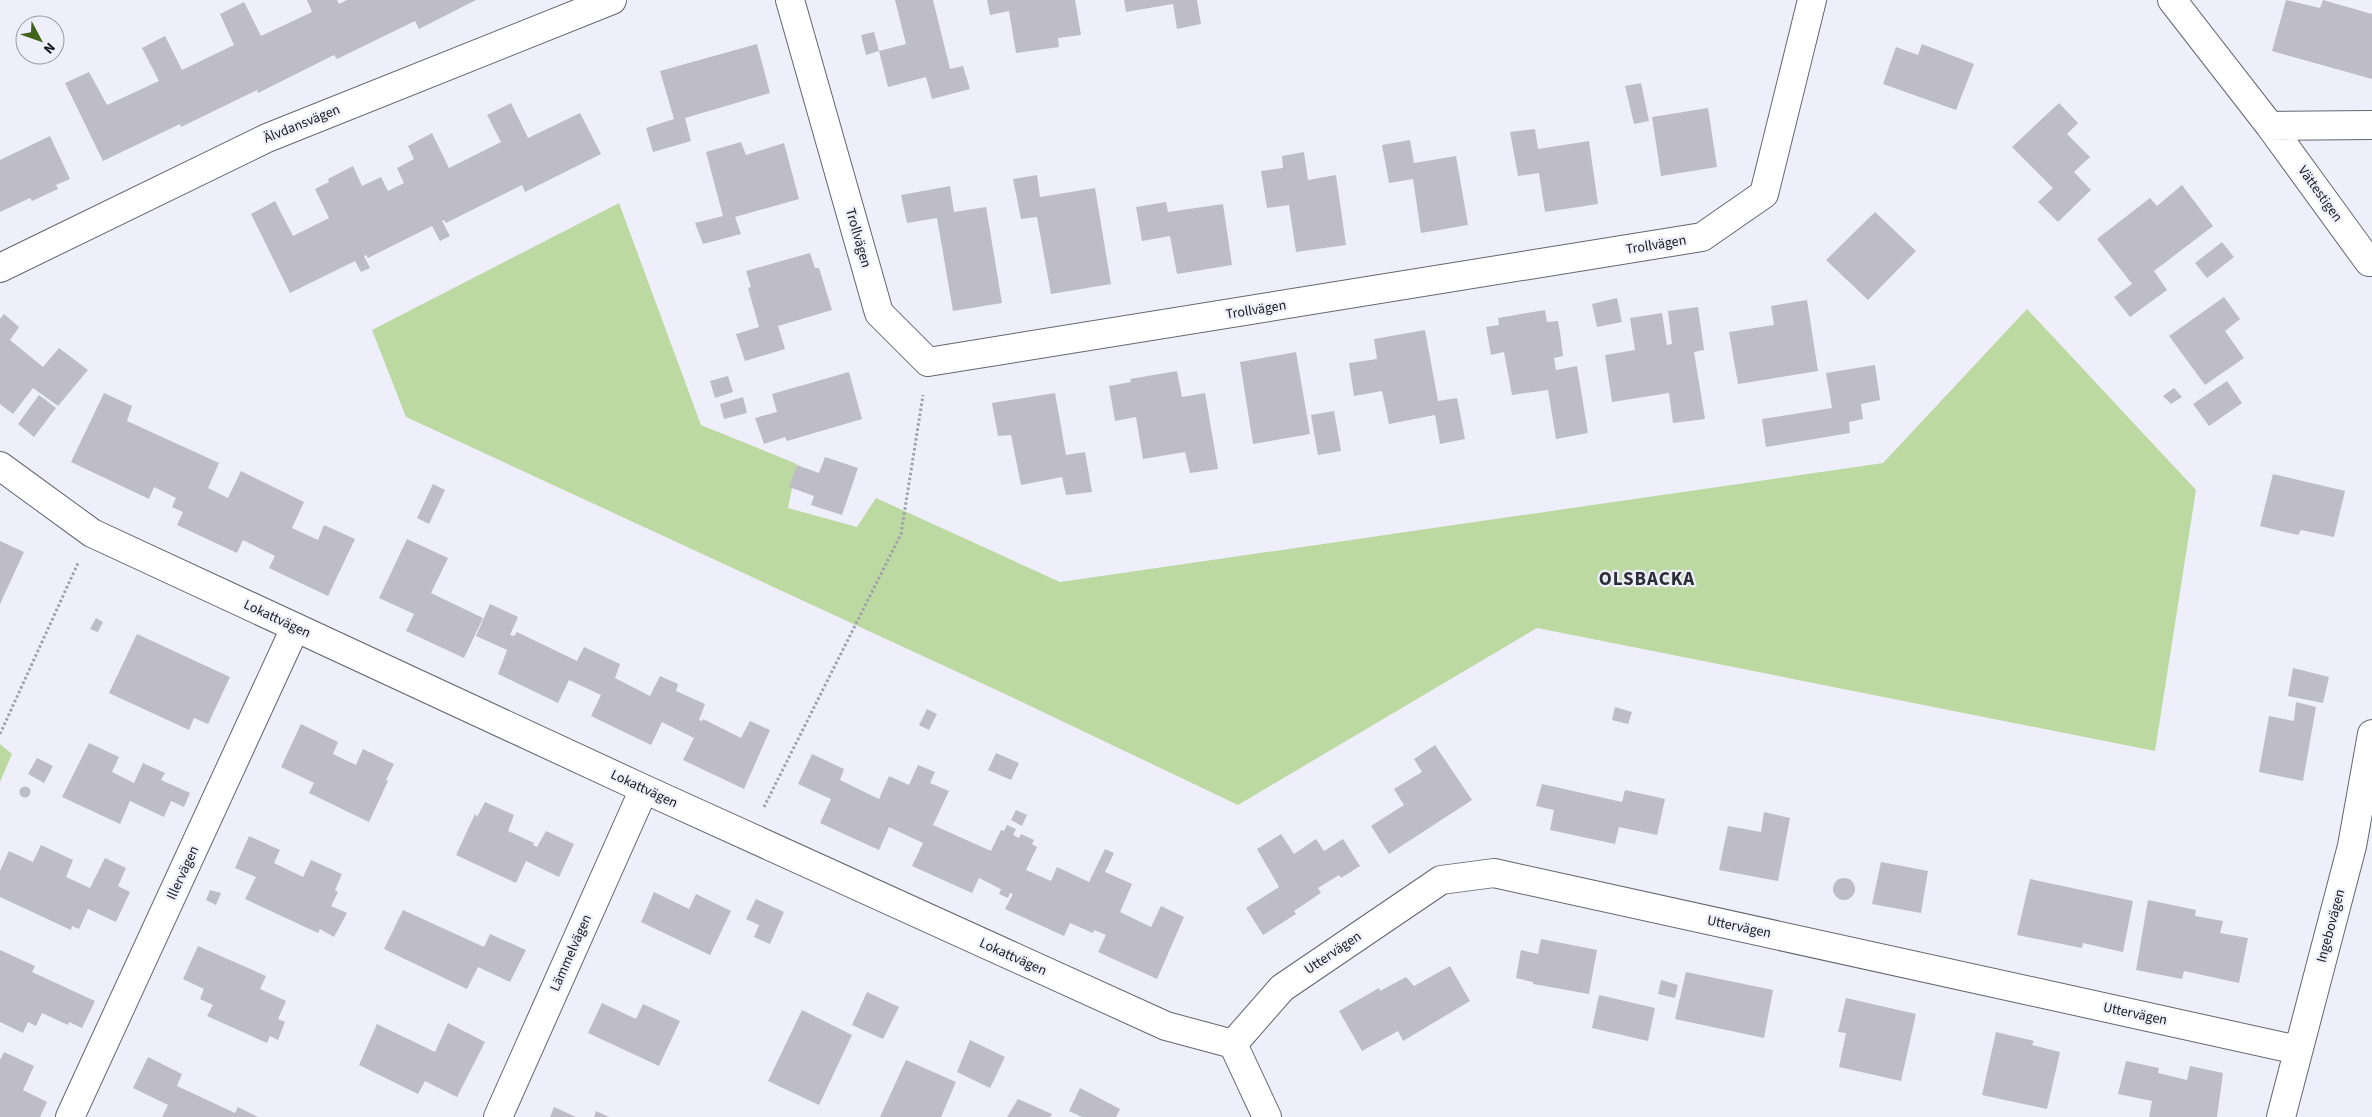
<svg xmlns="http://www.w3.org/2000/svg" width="2372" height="1117" font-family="'Source Sans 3',sans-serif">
<rect width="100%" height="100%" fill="#efeffb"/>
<path fill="#bdd9a2" d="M619,203L701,425L797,464L788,508L857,527L876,498L1060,582L1883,463L2027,309L2196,490L2155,751L1537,628L1238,805L1005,694L406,417L372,330Z
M0,744L12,754L0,782Z"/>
<path fill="#bebcc6" d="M307,0H337L339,4L347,0H476L419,29L415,21L337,59L334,55L258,93L257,90L181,127L180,124L103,161L65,83L89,72L107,105L159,81L142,48L165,36L182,70L234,45L220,14L244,2L261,36L312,12Z
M895,0H933L950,69L963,66L970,89L932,99L926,77L888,87L879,51L866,55L861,35L874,32L879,51L906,44Z
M987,0H1075L1081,35L1058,38L1059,47L1016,53L1009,11L990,15Z
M1124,0H1197L1201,24L1177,29L1173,4L1126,12Z
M2286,0L2320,8L2323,0L2372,14V79L2272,51Z
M757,44L770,93L685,118L691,141L653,152L646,128L674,119L660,71Z
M1922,44L1974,64L1956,110L1883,84L1896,47L1918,55Z
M1641,83L1649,121L1634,124L1625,86Z
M511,103L528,138L580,113L601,154L525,192L522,185L446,223L444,220L442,221L450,236L440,241L432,226L368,258L366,255L364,256L370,268L361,272L355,261L290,293L251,214L275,201L293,236L329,218L315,189L329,182L328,179L353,166L362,186L381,177L388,191L404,183L397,168L414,159L408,146L432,133L449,168L501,142L487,115Z
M2059,103L2078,123L2067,134L2090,157L2074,172L2091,190L2058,222L2038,202L2053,188L2012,147Z
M1708,108L1717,167L1661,176L1652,117Z
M1535,129L1538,149L1589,141L1598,204L1545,212L1539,173L1518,176L1510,132Z
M50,136L70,179L56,185L58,189L32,201L30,198L0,212V160Z
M1410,140L1414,163L1456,156L1468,225L1421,233L1413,179L1389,183L1382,145Z
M741,142L746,155L784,143L799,199L735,217L741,234L703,244L695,223L723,216L706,152Z
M1304,152L1308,180L1336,175L1346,245L1296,252L1289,205L1267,208L1261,171L1283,168L1282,156Z
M1037,175L1040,197L1095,188L1111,284L1051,294L1037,217L1021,219L1013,179Z
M2182,185L2213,226L2154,271L2167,290L2130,317L2114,297L2132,284L2097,239L2150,198L2157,206Z
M950,186L954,212L986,207L1002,303L953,311L937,218L907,223L901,195Z
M1166,202L1168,212L1223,204L1232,265L1177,274L1170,236L1142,241L1136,207Z
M1875,212L1916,251L1868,300L1826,260Z
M2222,242L2234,257L2207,278L2195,263Z
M810,253L815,268H819L832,310L778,326L785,349L745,361L736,334L759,327L748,288L751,287L746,271Z
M2224,297L2240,319L2225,331L2244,358L2205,385L2169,336Z
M1617,298L1622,322L1597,327L1592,304Z
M1807,300L1818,371L1738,384L1729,332L1774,325L1771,306Z
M1698,307L1704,350L1694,352L1705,419L1673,423L1669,393L1612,402L1605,355L1635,350L1630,318L1662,313L1667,345L1672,344L1668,311Z
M1545,310L1547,322L1558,321L1560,332L1563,356L1554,358L1556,370L1577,366L1588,433L1556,439L1548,390L1512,395L1504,352L1491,355L1486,327L1499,325L1498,318Z
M4,314L19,327L10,340L43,367L59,348L88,370L58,406L33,388L13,414L0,404V319Z
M1425,330L1438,401L1457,398L1465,439L1440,444L1435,415L1389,424L1382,391L1354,396L1349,363L1377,359L1374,339Z
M1296,352L1310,434L1253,444L1240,362Z
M1875,365L1880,400L1861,404L1863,419L1849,422L1850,433L1766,447L1762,419L1832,408L1826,373Z
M1177,371L1182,397L1205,393L1218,469L1190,473L1185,452L1143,459L1136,417L1115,421L1109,386L1131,382L1130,379Z
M849,372L862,419L787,441L785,437L764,444L755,418L777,412L772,394Z
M728,376L733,392L715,398L710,381Z
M2227,381L2242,403L2209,426L2193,404Z
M2174,388L2182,397L2171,404L2163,396Z
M104,393L132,406L127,421L219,463L208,488L228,498L241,471L304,502L292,528L318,540L324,525L355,539L328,596L269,568L275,556L243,540L237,553L177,525L183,512L172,507L176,498L154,487L149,499L71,462Z
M1055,393L1066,455L1085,452L1092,492L1066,495L1062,477L1021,485L1011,435L998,436L992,403Z
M39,395L56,408L34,437L18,424Z
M743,397L747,413L724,419L720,404Z
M1334,411L1341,451L1318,455L1311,415Z
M825,457L858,468L842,515L811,505L814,496L789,487L797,465L819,473Z
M2273,474L2345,491L2334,537L2301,530L2298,535L2260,526Z
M433,484L445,490L429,524L417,518Z
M407,539L448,558L431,593L483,618L464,658L406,631L414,614L379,598Z
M0,541L24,552L0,604Z
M490,604L518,617L510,635L514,636L517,632L577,661L584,647L620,664L615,678L650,696L660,676L678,684L676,691L705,704L699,720L702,721L703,719L741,738L750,721L770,730L744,789L683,760L694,738L662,722L651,745L591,716L601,695L569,680L558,703L498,674L507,650L476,636Z
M96,618L103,622L98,632L90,629Z
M137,634L230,677L208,724L194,718L189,730L109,693Z
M2293,668L2329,677L2323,703L2288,696Z
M2296,702L2316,707L2303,781L2259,772L2269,716L2294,721Z
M1615,707L1632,712L1628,724L1612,720Z
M927,709L937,714L929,730L919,725Z
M301,724L338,742L333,754L356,765L363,749L394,764L386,780L388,781L369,822L309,793L314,783L281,767Z
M89,743L119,757L112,772L134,783L143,763L165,773L161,780L190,793L184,807L171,801L164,817L130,801L120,824L62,797Z
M1435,745L1472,800L1389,854L1371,826L1404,805L1394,789L1422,772L1414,759Z
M996,753L1019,763L1011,780L988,770Z
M812,754L844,769L840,780L879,799L889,776L909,785L918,765L935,772L930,783L949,791L933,825L991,851L1001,830L1004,831L1007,825L1016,829L1013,835L1019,838L1021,834L1034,840L1032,844L1037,847L1026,870L1051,881L1057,867L1089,882L1105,849L1114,853L1105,872L1132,884L1120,912L1151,927L1161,906L1184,917L1157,979L1098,952L1106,935L1094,930L1093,933L1070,923L1064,936L1005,909L1013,894L1010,893L1008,898L999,894L1001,889L979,878L972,893L912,866L923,843L889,827L879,850L820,823L831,799L798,784Z
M37,758L53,766L44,783L28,774Z
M1542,784L1622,802L1625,790L1665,799L1657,835L1619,827L1615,844L1550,830L1554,810L1536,806Z
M19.5 792a5.5 5.5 0 1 1 11 0a5.5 5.5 0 1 1-11 0Z
M485,802L514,815L508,831L534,843L533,845L537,847L546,831L574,844L559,877L526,861L516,883L456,855L475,814L477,817Z
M1016,810L1027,815L1022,826L1011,820Z
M1764,812L1790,818L1778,881L1719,870L1728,826L1761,832Z
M1281,834L1294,854L1316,839L1324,851L1343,839L1360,866L1341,878L1339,875L1318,888L1321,893L1294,911L1296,914L1263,935L1246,908L1279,887L1257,849Z
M249,836L280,850L274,863L303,877L311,860L342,874L335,890L338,892L331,906L347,913L334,937L320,929L318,933L245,899L256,877L235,868Z
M41,845L73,860L66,877L90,888L105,858L126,868L118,886L130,892L116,922L88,909L79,929L72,926L71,930L0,897V871L9,851L33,862Z
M1881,862L1928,871L1921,913L1872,904Z
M1833 889a11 11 0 1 1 22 0a11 11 0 1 1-22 0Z
M2030,879L2133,901L2123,952L2083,943L2082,948L2017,935Z
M210,890L221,893L216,905L206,900Z
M654,892L689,909L696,894L731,911L710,955L641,922Z
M756,899L784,912L770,944L754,937L759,925L746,919Z
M2148,900L2196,910L2195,916L2223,921L2220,933L2248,938L2239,983L2184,971L2182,979L2136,970Z
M403,910L484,947L490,934L526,950L510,982L478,967L467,989L384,949Z
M1541,939L1597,950L1589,994L1533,984V982L1516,978L1521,950L1538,954Z
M198,946L266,976L260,989L286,1001L278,1019L285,1022L278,1040L270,1036L267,1043L207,1016L213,1005L200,999L204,989L183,979Z
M0,950L35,966L32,972L95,1001L82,1028L69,1022L68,1025L42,1013L36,1026L28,1022L23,1033L0,1022Z
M1450,966L1470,1001L1403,1041L1398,1031L1362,1051L1339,1011L1379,988L1380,991L1406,977L1414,986Z
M1686,972L1773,990L1764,1038L1675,1019Z
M1661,980L1678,985L1675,998L1658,994Z
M867,992L899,1007L883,1039L852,1025Z
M1599,995L1655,1008L1648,1041L1592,1028Z
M1846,998L1916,1014L1901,1081L1839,1067L1846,1033L1838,1032Z
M602,1003L636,1019L643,1004L680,1021L659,1066L588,1033Z
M802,1010L852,1035L819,1105L768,1081Z
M448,1023L485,1042L457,1097L425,1081L418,1094L359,1065L377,1024L435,1052Z
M1996,1032L2034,1041L2032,1045L2060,1052L2047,1109L1982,1095Z
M970,1040L1005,1057L990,1088L957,1072Z
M4,1052L34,1066L23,1090L47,1102L40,1117H0V1060Z
M148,1057L182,1074L177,1086L235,1113L238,1107L258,1117H162L168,1105L133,1088Z
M906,1060L956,1082L941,1117H880Z
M2126,1061L2159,1068L2158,1073L2187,1080L2190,1066L2223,1073L2217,1117H2149L2152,1101L2118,1094Z
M1080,1088L1120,1109L1116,1117H1082L1069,1111Z
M1018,1099L1052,1114L1050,1117H1007Z
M554,1107L576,1117H550Z
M596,1111L609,1117H594Z"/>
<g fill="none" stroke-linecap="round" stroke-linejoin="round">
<g stroke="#65656f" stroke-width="30">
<path id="street" d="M790,0L879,313L928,362L1702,237L1764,194L1812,0
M2172,0L2270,126
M2369,262L2270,126L2372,125
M0,268L267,138L612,0
M0,466L92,533L644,789L1166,1026L1233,1044L1267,1117
M1233,1044L1282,988L1441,880L1494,873L2298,1050
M70,1117L295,628
M498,1117L644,789
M2281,1117L2352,846L2372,734"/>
</g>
<path stroke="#a0a0a9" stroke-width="3" stroke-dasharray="2.5 2.5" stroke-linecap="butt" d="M0,734L78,563
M764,807L901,534L923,395"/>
<use href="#street" stroke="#fff" stroke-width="28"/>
</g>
<g text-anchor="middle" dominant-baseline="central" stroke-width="4.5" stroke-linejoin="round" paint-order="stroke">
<g font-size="14" fill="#18181c" stroke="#efeffb">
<text transform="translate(302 124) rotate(-22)">Älvdansvägen</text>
<text transform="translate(2320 194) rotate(54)">Vättestigen</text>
<text transform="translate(858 238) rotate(74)">Trollvägen</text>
<text transform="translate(1656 245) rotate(-9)">Trollvägen</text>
<text transform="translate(1256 310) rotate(-9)">Trollvägen</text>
<text transform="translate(277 619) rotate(25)">Lokattvägen</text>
<text transform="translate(644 789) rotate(25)">Lokattvägen</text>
<text transform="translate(183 873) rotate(-65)">Illervägen</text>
<text transform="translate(2331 926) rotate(-75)">Ingebovägen</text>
<text transform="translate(1739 927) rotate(12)">Uttervägen</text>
<text transform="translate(571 953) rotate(-66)">Lämmelvägen</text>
<text transform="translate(1333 953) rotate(-34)">Uttervägen</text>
<text transform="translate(1013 957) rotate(24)">Lokattvägen</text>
<text transform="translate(2135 1014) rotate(12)">Uttervägen</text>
</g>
<g font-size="19" font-weight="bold" letter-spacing="1" fill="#2d2d35" stroke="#efeffb">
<text x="1647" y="579">OLSBACKA</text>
</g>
</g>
<g transform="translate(40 40) rotate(131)"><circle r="24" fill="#efeffb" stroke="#9999a2"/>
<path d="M0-4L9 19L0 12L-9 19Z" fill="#406219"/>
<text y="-8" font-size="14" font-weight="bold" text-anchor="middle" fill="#18181c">N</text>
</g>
</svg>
